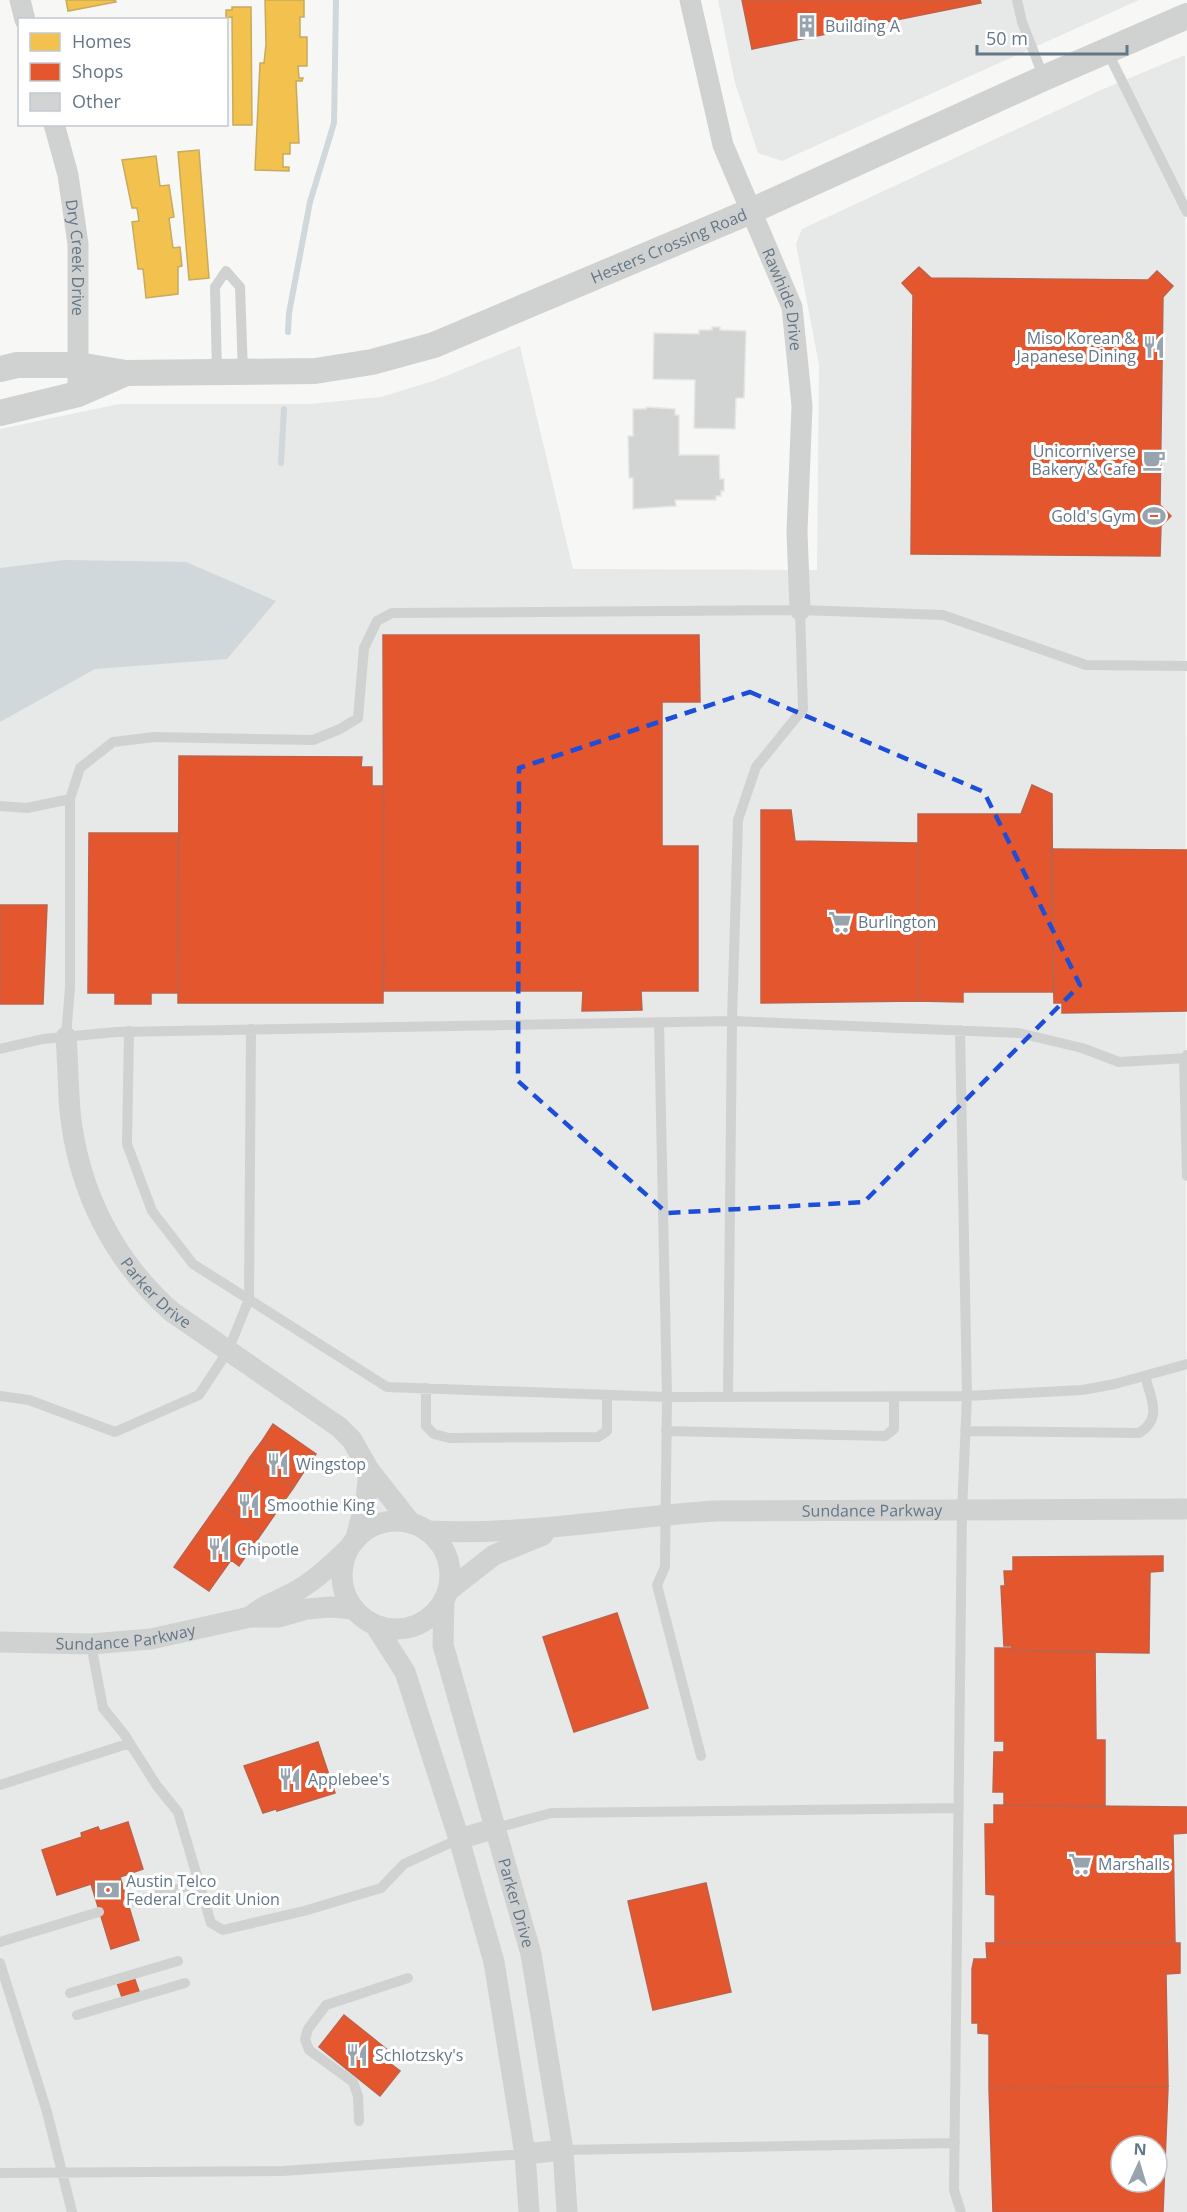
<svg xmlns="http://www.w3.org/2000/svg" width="1187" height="2212" font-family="'Open Sans',sans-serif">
<rect width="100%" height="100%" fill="#f7f7f5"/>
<path fill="#e7e8e8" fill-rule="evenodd" d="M718,0H1139L782,161L758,153L735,83Z
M1185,55L1187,2212H0V429L119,404H309L381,397L436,380L520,346L573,569L817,570L819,365L796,244L802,229L1101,90ZM1121,2146H1157V2182H1121Z"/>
<path fill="#d0d8db" d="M65,560L186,562L276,601L227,659L95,669L0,722V568Z"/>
<path fill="#f2c14e" stroke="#c7ab5f" stroke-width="1.5" d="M66,0H115L116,2L68,11Z
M265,0H304V17H300V37H307V66H298L299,78H303L302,81H296L299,143H290V154H283V167H289V171L255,170L260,63H264L266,44Z
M232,7H251L252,125H233L232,17L226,18V10H232Z
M199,150L209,278L189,280L178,152Z
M156,156L160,186L169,185L174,217L169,218L173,248L180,247L182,266L178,267V294L146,298L143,269H138L132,222L139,221L137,208H132L122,160Z"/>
<path fill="#e4572e" stroke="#be6149" stroke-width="1.5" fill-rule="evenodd" d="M742,0H980L981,3L752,49Z
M919,267L931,278L1148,280L1157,271L1173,286L1163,297L1160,505L1171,516L1161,526L1160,556L911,554L913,295L902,283Z
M383,635H699L700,702H662V846H698V991H641L642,1010L582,1011L583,991H384Z
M179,756L362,757L361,767H372V786H384L383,1003H178Z
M1032,785L1052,794L1053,992H963V1002L918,1001V814H1021Z
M761,810H791L795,841L918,843V1001L761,1003Z
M89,833H178V993H151V1004H115V993H88Z
M1051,849L1187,850V1011L1062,1013V1003H1054Z
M0,905H47L43,1004H0Z
M273,1424L316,1454L305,1470L262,1441Z
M262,1441L305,1470L294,1487L250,1457Z
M250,1457L294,1487L280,1507L237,1477Z
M237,1477L280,1507L262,1533L219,1503Z
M219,1503L262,1533L239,1566L231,1560L209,1591L174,1567Z
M1163,1556V1571L1150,1572L1149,1653L1012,1651V1646H1004L1001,1586H1005L1004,1571H1013V1557Z
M617,1613L648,1708L574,1732L543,1637Z
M995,1648H1013L1012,1651H1095L1096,1740H1105V1807L1004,1805V1792H993L994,1752H1004V1741H995Z
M318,1742L335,1793L277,1811L276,1809L263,1813L244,1766Z
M994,1805L1187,1807V1833L1173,1834L1175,1943H995V1895L986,1894L985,1824H994Z
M128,1822L143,1869L120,1877L139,1940L111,1949L91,1884L57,1895L42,1850L82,1837L81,1833L98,1827L100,1831Z
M706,1883L731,1992L653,2010L628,1901Z
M986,1943H1180V1973L1166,1974L1168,2087L989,2088V2034L978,2033V2023H972V1969L974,1959H987Z
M134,1977L140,1994L123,2000L117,1983Z
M344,2015L389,2051L383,2058L400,2071L380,2096L319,2047Z
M1168,2087L1163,2212H993L989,2088ZM1121,2146H1157V2182H1121Z"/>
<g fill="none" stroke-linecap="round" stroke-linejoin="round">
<path stroke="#d0d8db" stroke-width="6" d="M288,332L289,313L310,202L334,123L336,0
M281,463L284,409"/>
</g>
<path fill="#d2d3d3" stroke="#e6e6e5" stroke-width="1.5" d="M712,327H720V330L746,331L744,398H736L735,429L694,428L695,380L653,379L654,333L699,334V330H712Z
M646,407L675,409V415H679V455H719L720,479H724V491H721V496H716V500H675L676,506L633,509V478H629L628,436H633V409H646Z"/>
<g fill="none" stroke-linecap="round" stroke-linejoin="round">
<path stroke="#d0d2d2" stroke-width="10" d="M1017,0L1022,22L1044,78
M1107,51L1187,212
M217,373L215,287L226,271L240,287L243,373
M0,806L27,808L70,799
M659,1022L667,1397L665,1567L657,1585L701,1756
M960,1030L967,1396L962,1511L954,2190L961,2212
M129,1031L127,1144L152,1211L193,1264L387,1387L667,1397L967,1396L1082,1390L1115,1384L1187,1364
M66,1037L70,987V799L80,768L113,742L154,737L313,740L340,729L358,718L364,648L377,621L392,613L800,610L943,615L1086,665L1187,666
M0,1049L43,1039L116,1032L732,1021L1019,1033L1082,1048L1119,1062L1187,1058
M1187,1055L1184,1058L1187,1176
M426,1388V1426L434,1434L449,1438L598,1437L607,1431V1395
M0,1396L29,1400L115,1432L199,1395L228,1351L249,1299L251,1029
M728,1397L732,1021L738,820L756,767L803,709L800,610
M666,1431L885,1436L894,1429V1397
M965,1431L1139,1433C1163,1418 1151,1399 1145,1376
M91,1644L103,1708L124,1734L157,1786L178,1812L211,1923L223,1930L304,1911L381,1888L404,1864L459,1839
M0,1785L130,1743
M496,1828L551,1813L959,1808
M128,1903L199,1883
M0,1942L99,1912
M0,1963L47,2112L72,2212
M70,1993L178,1961
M77,2015L185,1983
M359,2121L358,2096L353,2082L309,2050L305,2039L308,2029L326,2005L408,1978
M563,2150L955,2143
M0,2173L283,2171L525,2154"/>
<g stroke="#d0d2d2" stroke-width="21">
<path d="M20,0L25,20"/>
<path id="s1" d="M690,0L723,145L792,307L802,406L797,532L800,610"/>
<path id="s2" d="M54,124L68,175L78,244V394"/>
<path id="s3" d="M66,1037C68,1062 68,1087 70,1111C78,1190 113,1260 172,1312L339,1427L352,1440L369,1470L410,1522"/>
<circle cx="396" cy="1575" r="54"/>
<path id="s4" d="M427,1531C525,1536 619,1517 716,1511L1187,1509"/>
<path d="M356,1538L366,1500L369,1470"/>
<path d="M448,1591L494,1555L543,1535"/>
<path id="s5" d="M444,1599L443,1645L531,1954L563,2150L567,2212"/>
<path d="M250,1617C264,1605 275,1602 291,1594C312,1583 330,1566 347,1550"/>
<path d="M375,1625L405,1672L459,1839L494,1962L525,2154L529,2212"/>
<path id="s6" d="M0,1642L91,1644L151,1639L250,1617H279L307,1609L331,1607L354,1609"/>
<path d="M459,1839L496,1828"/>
<path d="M525,2154L563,2150"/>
</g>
<g stroke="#d0d2d2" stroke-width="26">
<path id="s7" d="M0,369L17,365H78L126,373L315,371L372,362L434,345L751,211L1044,78L1187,16"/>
<path d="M0,413L78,394L126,373"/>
</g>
</g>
<path fill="none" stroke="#1d4ed8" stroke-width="4.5" stroke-dasharray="12 8" stroke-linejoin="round" d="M750,692L984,792L1080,985L864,1202L667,1213L518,1081L519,768Z"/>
<defs>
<g id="building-bare" transform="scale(1.8)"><path d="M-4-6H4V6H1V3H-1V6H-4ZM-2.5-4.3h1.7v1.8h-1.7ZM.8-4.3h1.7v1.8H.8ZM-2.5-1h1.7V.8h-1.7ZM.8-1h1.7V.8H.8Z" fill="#97a4ae" stroke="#fff" stroke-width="2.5" paint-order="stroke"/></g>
<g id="restaurant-bare" transform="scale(1.8)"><path d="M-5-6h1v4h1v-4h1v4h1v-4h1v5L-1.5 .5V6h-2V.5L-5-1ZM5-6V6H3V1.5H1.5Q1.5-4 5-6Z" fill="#97a4ae" stroke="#fff" stroke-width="2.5" paint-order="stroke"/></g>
<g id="cafe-bare" transform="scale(1.8)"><path d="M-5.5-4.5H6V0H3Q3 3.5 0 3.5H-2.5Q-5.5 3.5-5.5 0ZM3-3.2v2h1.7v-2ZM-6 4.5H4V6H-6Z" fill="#97a4ae" stroke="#fff" stroke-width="2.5" paint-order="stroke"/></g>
<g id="stadium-bare" transform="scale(1.8)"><path d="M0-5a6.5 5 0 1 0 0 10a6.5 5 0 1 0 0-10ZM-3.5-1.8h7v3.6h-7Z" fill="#97a4ae" stroke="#fff" stroke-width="2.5" paint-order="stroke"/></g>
<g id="supermarket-bare" transform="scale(1.8)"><path d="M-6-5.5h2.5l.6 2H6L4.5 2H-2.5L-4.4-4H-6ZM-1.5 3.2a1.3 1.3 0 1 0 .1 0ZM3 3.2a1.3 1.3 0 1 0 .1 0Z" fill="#97a4ae" stroke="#fff" stroke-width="2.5" paint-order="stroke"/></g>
<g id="bank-bare" transform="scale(1.8)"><path d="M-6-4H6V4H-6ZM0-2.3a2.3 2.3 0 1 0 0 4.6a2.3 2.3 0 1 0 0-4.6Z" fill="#97a4ae" stroke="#fff" stroke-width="2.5" paint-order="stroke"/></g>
</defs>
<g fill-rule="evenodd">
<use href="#building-bare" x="807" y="26"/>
<use href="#restaurant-bare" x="1154" y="347"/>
<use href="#cafe-bare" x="1154" y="460"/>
<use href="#stadium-bare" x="1154" y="516"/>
<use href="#supermarket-bare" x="840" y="922"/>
<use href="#restaurant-bare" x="278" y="1464"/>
<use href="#restaurant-bare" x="249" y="1505"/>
<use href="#restaurant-bare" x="219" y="1549"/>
<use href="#restaurant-bare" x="290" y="1779"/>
<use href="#supermarket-bare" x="1080" y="1864"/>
<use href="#bank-bare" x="108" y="1890"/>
<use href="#restaurant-bare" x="357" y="2055"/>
</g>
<g text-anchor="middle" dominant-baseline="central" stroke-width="6" stroke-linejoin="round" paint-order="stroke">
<g font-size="16" fill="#647787" stroke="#fff" text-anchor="start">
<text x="825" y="26">Building A</text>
<text x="1136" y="338" text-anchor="end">Miso Korean &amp;<tspan x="1136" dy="18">Japanese Dining</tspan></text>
<text x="1136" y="451" text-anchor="end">Unicorniverse<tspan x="1136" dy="18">Bakery &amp; Cafe</tspan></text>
<text x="1136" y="516" text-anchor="end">Gold's Gym</text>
<text x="858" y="922">Burlington</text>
<text x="296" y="1464">Wingstop</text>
<text x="267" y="1505">Smoothie King</text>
<text x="237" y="1549">Chipotle</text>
<text x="308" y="1779">Applebee's</text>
<text x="1098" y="1864">Marshalls</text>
<text x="126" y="1881">Austin Telco<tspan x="126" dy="18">Federal Credit Union</tspan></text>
<text x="375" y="2055">Schlotzsky's</text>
</g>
<g font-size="16" fill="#647787" stroke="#fff">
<text stroke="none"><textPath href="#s7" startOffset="693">Hesters Crossing Road</textPath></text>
<text stroke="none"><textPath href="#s2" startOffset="136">Dry Creek Drive</textPath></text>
<text stroke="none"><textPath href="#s1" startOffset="315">Rawhide Drive</textPath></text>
<text stroke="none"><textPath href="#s3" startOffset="280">Parker Drive</textPath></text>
<text stroke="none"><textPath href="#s4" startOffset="446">Sundance Parkway</textPath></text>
<text stroke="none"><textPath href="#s6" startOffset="126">Sundance Parkway</textPath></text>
<text stroke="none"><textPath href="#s5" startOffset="314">Parker Drive</textPath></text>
</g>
</g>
<rect x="18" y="18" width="210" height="108" fill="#ffffff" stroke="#c1c9cf" stroke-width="1.5"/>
<rect x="30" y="33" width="30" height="18" fill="#f2c14e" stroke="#c1c9cf" stroke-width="1.5"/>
<text x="72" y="48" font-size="18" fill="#647787">Homes</text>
<rect x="30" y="63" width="30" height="18" fill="#e4572e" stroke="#c1c9cf" stroke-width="1.5"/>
<text x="72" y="78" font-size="18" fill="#647787">Shops</text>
<rect x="30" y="93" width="30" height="18" fill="#d2d3d3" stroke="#c1c9cf" stroke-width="1.5"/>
<text x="72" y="108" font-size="18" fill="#647787">Other</text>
<g transform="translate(1139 2164) rotate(4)"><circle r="28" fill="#ffffff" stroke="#c1c9cf" stroke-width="1.5"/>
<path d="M0-4.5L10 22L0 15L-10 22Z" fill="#97a4ae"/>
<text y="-9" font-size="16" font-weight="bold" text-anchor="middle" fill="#647787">N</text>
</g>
<path d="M977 45v9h150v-9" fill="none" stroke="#647787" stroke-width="3"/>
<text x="986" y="45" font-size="18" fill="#647787" stroke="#ffffff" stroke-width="4.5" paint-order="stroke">50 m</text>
</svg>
